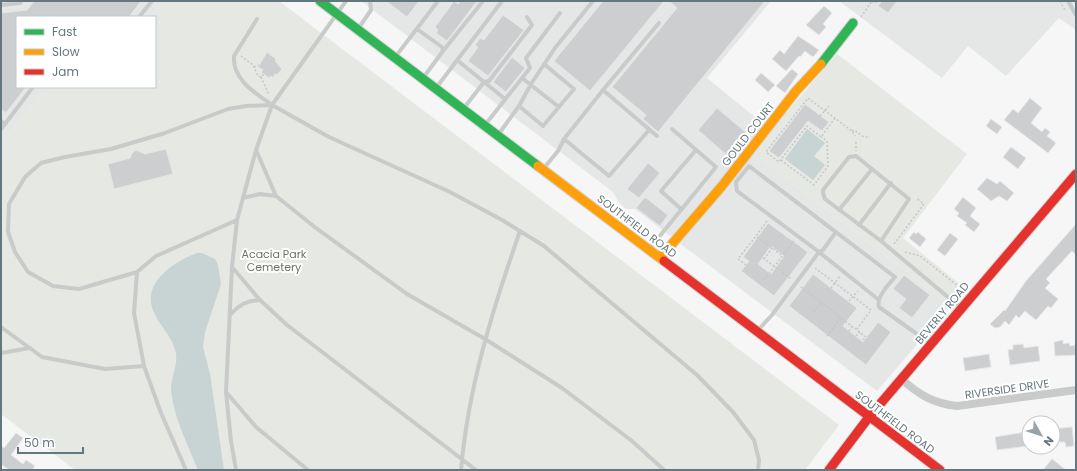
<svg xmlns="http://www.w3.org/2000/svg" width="1077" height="471" font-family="Poppins,sans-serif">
<rect width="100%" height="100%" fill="#f6f6f6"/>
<path fill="#e5e7e6" d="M1,1H163L151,17H17V87H47L1,144Z
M361,1H771L707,78L767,127L673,238L635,209H626L619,203L613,192Z
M839,1H1076V30L1059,18L1006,76L968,46L942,78Z
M752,152L950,306L877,391L678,242Z"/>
<path fill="#e6e8e3" d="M163,1H279L839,425L805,470H75L1,414V144L47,87H155V17H151Z
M837,54L967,154L903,238L967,290L950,306L752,152Z"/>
<path fill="#c8d3d4" d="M807,129L825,143L814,156L825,165L813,180L785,159Z
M197,253H202L215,259L218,265L221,284L205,332L203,347L210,374L224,470H198C188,445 173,416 171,389C171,377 178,365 176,353C172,335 159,326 153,310C142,282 175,261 197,253Z"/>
<path fill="#cdcecf" stroke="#e6e6e6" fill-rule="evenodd" d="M34,1H141L129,17H17V87H26L6,113L1,109V13L27,10Z
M386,1H419L407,17Z
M454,1L458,4L460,1H477L447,41L436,33L438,30L435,27Z
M603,1H664L590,91L554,61Z
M669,1H765L658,132L643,119L646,115L612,87L677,8Z
M882,1H897L888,13L878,6Z
M824,6L832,13L823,24L826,27L819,35L806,25Z
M503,15L524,30L488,76L468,61L478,47L475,45L480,38L484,40Z
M798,36L819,50L813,57L805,51L800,57L799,56L786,71L772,59L780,50L784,54Z
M267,52L276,59L275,61L282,69L277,75L275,74L273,78L271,76L269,78L261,72L263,70L258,67Z
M512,57L525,68L506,92L493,82Z
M792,69L798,74L785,93L776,86Z
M761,73L775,85L768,92L755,80Z
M1030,98L1042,108L1031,123L1042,132L1045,128L1050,132L1047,136L1056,143L1048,153L1004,120L1013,109L1018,113Z
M805,104L829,122L822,131L808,121L779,158L769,151Z
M717,108L749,135L730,158L698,130Z
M991,119L1002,127L997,134L986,126Z
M1011,147L1026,158L1018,169L1003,157Z
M166,149L173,174L114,189L108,164L130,158L132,153L136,150L145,154Z
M648,163L660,173L639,198L627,189Z
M987,178L997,184L1000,181L1014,193L1007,201L999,196L991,201L977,189Z
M645,197L668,215L660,226L636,208Z
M963,197L976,208L970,216L980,224L974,232L965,225L967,223L957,216L959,213L954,209Z
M768,223L808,252L774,296L741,271L749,261L743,257ZM771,246L784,256L771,274L758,264Z
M1076,224V255L1072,251L1046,279L1050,283L1045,288L1058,299L1051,308L1048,306L1036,320L1025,311L1019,318L1016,315L1009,325L1005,321L1000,327L995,328L990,324L1004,310L1005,311L1026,281Z
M914,232L916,234L918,232L926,239L920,247L909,238Z
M950,233L958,239L945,256L937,250Z
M813,274L857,308L843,326L863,342L878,322L891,332L866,365L789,306Z
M904,275L930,295L912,318L899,308L906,299L893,289Z
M1063,340V344L1069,343L1070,346L1076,345V355L1055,356L1054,342Z
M1023,344L1024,348L1038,346L1040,361L1010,365L1008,350L1013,349V345Z
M989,354L991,367L965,371L963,358Z
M1072,427L1074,446L1066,447L1065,442H1060L1059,438L1053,439V429Z
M1026,432L1028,446L997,450L995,437Z
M16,433L23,438L11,455L23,464L26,460L35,466L32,470H9L1,464V446L4,448Z
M1052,459L1066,470H1043Z"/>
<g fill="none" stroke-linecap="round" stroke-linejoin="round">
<g stroke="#d2d3d4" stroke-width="11">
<path id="fast" d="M320,1L538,166
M821,64L853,23"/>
</g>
<g stroke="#d2d3d4" stroke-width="11">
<path id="slow" d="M538,166L664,261
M660,258L722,186L796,91L821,64"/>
</g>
<g stroke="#d2d3d4" stroke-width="11">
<path id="jam" d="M664,261L940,470
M829,470L869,417L1076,174"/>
</g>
<path stroke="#c6c7c8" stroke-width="1.5" stroke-dasharray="2 2" stroke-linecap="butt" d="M872,1L874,3L878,1
M1060,1L1065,10
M861,17L872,1
M241,56L253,65L258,76L261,77L264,74
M254,67L259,65
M261,77L269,95
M820,116L829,106
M835,118L821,137L807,126L779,162L766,152L808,98L852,131L855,136
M852,131L854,130L864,137H870
M856,142V151
M781,160L814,185L828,166L827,141L821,137
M767,221L756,236L783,256
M894,244L924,204L916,198
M905,252L920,256L963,290
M763,258L791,279
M764,259L772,248
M746,265L738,259L756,236
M815,268L871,310L857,329
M764,280L794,241
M801,287L866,337L862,341
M831,288L840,276
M849,301L858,291
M810,309L814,312
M817,314L814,312L822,301
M849,331L852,326
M827,336L841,318
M856,336L860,332"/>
<path stroke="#c9cbcb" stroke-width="4" d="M1068,1L1076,15
M1,5L20,3L21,1
M139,17L152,1
M257,19L234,56C232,79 255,93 272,105
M358,29L371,10L370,1
M417,29L442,47L443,51L423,78
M443,51L483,1
M396,56L438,1
M457,60L484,82L489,81L532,25L527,17
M522,78L559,107
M436,88L502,1
M603,90L659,23
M519,106L543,126L574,89L544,64
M464,108L484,82L505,99
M1,121L5,124L33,87
M485,125L530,68L526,58L560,13
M1,129L5,124
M498,135L519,106L531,84L555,48L593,1
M564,139L609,176L649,130
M256,150L276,196L316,228L407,294L485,339L562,388L632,441L664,470
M544,168L558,151L564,139L603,90L657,136
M243,198L260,194L276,196
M681,209L661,191L696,150
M839,210L872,169
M237,220L156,256L137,272L79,289L53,286L28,272L15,252L8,232L9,204L25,177L41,163L65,157L111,149L165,133L228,109L246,106L272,105L346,1
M859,225L891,183
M836,232L823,250L819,252L879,300
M881,241L909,199L856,156L849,157L823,190V193L825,199L881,241L961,308
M650,248L716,167L672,129
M232,267L260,300L287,325L476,470
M137,272L134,313L144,366L161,413L186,470
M230,315C239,305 247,300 260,300
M1,327L42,357L105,369L144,366
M758,330L772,315L819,252L737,191L736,182L749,166L895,277C889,284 876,297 879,307L931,344
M1,353L30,348
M226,392L256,427L308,470
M236,470L231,441L226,392L232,267L237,220L256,150L272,105L329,137L450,192L502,220L544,246L697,375L733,412L754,440L759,460L758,470
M461,470C468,388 493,308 520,231"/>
<path stroke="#c9cbcb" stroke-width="8" d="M901,379C920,395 932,403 957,406L1076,390"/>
<use href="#fast" stroke="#30b455" stroke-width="9"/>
<use href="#slow" stroke="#ff9f0a" stroke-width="9"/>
<use href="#jam" stroke="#e5322d" stroke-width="9"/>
</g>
<g text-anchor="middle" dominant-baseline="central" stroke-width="4" stroke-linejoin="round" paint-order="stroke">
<g font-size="11" fill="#64777e" stroke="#fff">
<text transform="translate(748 134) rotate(-52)">GOULD COURT</text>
<text transform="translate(637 226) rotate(37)">SOUTHFIELD ROAD</text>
<text transform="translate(942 313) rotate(-50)">BEVERLY ROAD</text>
<text transform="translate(1007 389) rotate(-8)">RIVERSIDE DRIVE</text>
<text transform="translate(895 422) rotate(37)">SOUTHFIELD ROAD</text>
</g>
<g font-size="11" fill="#697663" stroke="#fff">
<text x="274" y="254">Acacia Park<tspan x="274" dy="13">Cemetery</tspan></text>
</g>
</g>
<rect width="1077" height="471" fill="none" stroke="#64777e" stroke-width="4"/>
<rect x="16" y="16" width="140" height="72" fill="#ffffff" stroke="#c1c9cb"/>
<rect x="24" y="29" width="20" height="6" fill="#30b455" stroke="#c1c9cb"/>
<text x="52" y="36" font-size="12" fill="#64777e">Fast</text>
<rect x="24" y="49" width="20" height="6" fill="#ff9f0a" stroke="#c1c9cb"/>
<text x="52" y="56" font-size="12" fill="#64777e">Slow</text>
<rect x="24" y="69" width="20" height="6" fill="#e5322d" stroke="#c1c9cb"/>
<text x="52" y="76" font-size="12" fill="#64777e">Jam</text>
<g transform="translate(1041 435) rotate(129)"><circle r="19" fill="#ffffff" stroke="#c1c9cb"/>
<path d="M0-3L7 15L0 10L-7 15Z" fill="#97a3a8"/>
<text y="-6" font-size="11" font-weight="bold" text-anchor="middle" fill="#64777e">N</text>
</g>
<path d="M18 447v6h65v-6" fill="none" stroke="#64777e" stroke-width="2"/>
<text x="24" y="447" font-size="12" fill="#64777e" stroke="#ffffff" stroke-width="3" paint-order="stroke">50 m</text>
</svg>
